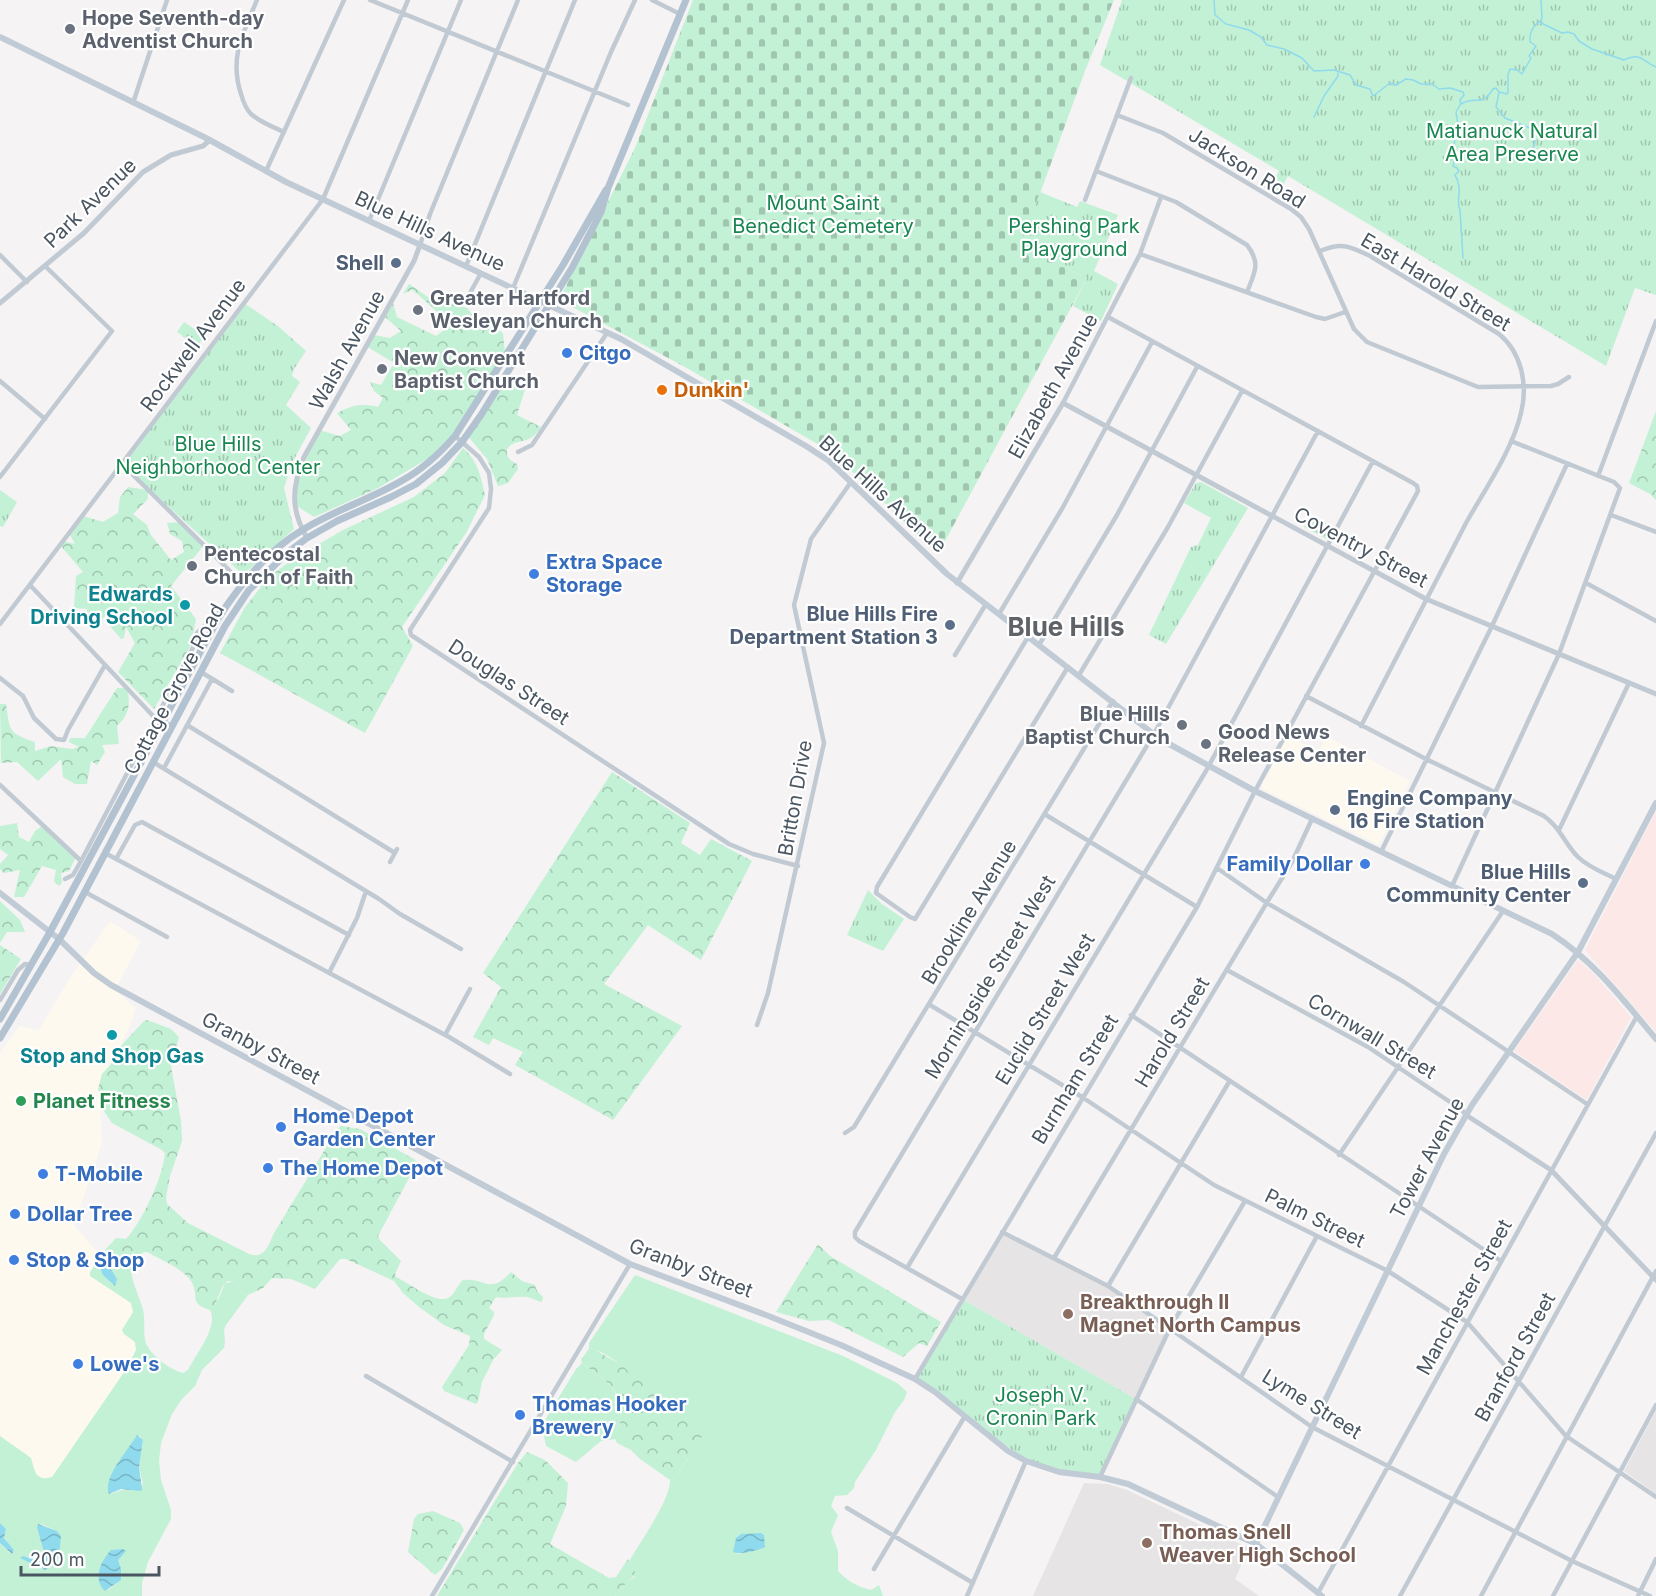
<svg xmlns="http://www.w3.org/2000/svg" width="1656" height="1596" font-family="Inter,sans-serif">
<defs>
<pattern id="forest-crowns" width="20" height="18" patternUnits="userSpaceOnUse" patternTransform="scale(1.5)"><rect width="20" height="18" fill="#c3f1d5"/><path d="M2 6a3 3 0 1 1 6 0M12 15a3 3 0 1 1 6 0" fill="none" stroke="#a0c6b0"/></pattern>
<pattern id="cemetery-stones" width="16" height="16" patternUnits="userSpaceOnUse" patternTransform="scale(1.5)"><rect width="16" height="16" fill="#c3f1d5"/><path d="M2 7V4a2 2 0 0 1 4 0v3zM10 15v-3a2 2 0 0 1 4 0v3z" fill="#a0c6b0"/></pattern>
<pattern id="park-tufts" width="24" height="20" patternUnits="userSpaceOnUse" patternTransform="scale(1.5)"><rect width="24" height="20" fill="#c3f1d5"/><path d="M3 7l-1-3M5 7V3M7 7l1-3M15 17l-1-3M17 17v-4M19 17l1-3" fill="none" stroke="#a0c6b0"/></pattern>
<pattern id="water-waves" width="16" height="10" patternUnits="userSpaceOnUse" patternTransform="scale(1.5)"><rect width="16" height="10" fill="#90daee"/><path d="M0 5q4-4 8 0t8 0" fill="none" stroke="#78b4c4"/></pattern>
</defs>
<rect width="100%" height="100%" fill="#f5f3f3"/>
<path fill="#fdf9ef" d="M1288,736L1318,751L1327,736L1410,781L1379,845L1262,789V785Z
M110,921L141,941L115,990L136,1008L129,1028L99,1086L102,1143L74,1225L101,1256L96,1261L131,1303L133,1312L122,1330L135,1342L136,1350L127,1368L57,1472L52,1477L43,1478L35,1473L32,1461L26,1454L0,1436V1053L19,1026L39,1030L68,981Z"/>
<path fill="#e6e4e5" d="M1002,1232L1108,1286L1170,1328L1136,1399L962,1299Z
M1656,1411V1494L1624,1471Z
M1084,1483L1108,1484L1127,1490L1249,1548L1235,1579L1259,1596H1033Z"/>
<path fill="#fce8e6" d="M1656,811V1032L1585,950Z
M1578,960L1593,973L1631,1017L1588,1098L1585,1099L1514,1051Z"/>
<path fill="#c3f1d5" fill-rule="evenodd" d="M101,1256L126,1262L132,1261C129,1277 137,1291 142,1306C146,1317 143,1329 145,1340C148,1354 170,1370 183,1373L188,1370C196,1354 219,1326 210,1310L219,1298L225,1283L234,1282L239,1290L248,1295L226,1325L224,1330L225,1342L224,1348L202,1370L195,1386L182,1399L172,1414L161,1443L159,1461L161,1480L171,1510V1519L148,1562L142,1583V1596H0V1543L10,1553L8,1543L4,1537L6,1529L0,1523V1436L31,1458C35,1471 35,1482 52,1477L127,1368L136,1350L135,1342L124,1334L122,1330L133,1312L131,1303L90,1276V1272ZM137,1436H140L143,1442L139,1466L143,1485C132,1491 122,1488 111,1494ZM41,1524L57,1531L40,1568L27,1557L39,1561L45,1556L37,1528ZM123,1549L118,1560L122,1575L117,1583L108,1590L98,1576L112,1550Z
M635,1275L843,1356L897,1383L907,1392L904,1400L895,1412L876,1450L855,1482L854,1488L847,1495L835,1496L831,1506L838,1515L831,1532L838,1551V1571C847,1581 858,1587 871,1590L879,1585L883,1596H615L627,1582L635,1577V1572L630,1560C640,1542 671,1499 670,1480L677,1475L689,1457C663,1420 634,1359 589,1348V1343ZM741,1534H752L745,1552L737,1554Z
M582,1363C602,1378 623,1389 621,1417C620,1425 615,1432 615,1439L601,1441L576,1462L546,1446L542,1425L576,1369Z"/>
<path fill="url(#forest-crowns)" d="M409,284L428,297L467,308L477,320L488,322L493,327L503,333L505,353L456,431L429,458L378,488L314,517L294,504L298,471L319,430L340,436L351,430L337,413C353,405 361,403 378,407L383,398L374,391L370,382L381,385L394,363L366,346L374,335L390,338L401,331L385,317L393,303L397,317L436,336L444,330L448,321C435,312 426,300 412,290L403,294Z
M501,384L526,386L517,415L541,427C528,448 517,436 507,449C506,458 510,460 517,464L518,469L508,483L498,486L487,459L467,435Z
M1656,411V500L1650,494L1629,483Z
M463,448C478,461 481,477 485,495L466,533L402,627L413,646L365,733L220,653L245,607L268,578L290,561L343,530L414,497L445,473Z
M128,487L148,490V499L133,514L147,525L151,535L171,560L184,552L182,541L170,534L167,523L181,522L204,545L171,586L196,619L191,645L154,709L118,672L135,643L126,627L124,638L121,639L110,626L116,623L108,613L99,622L87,620V609L74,608L76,576L83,572L60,545L63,541L75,544L69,533L83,516L103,522L118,513L120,497Z
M117,688H127C131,704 129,715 117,726L119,744L102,745L105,752L97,765L91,761L87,784H75L63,777L61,759L38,781L17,762L1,763L0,704H6C10,731 8,733 35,742V751L51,746L72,749L79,747L69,742L70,738H85Z
M612,772L690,823L681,843L700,855L711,839L752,861L701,960L648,925L604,984L682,1026L613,1120L515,1065L523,1052L493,1038L489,1045L473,1037L501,987L483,973Z
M17,823L19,837L29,842L35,831L42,826L76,857L69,871L61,873L62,883L59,886L54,881L56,870L42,866L24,897H14L20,870L4,873L0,869V864L8,855L0,849V826Z
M0,901L20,920L25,932H7L0,943Z
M0,945L21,959L0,994Z
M147,1020L171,1029L179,1037L171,1066L181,1121L182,1141L170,1176L166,1198L167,1204L188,1223L249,1254C264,1260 269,1245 274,1233L338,1128L341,1126L360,1129L414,1159L417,1163L378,1236L379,1239L401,1261L395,1274L396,1277C409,1283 435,1304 448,1298C455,1295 457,1285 463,1280C486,1277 489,1296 511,1272L522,1281L535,1285L537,1291L543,1297L542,1302C537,1301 532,1298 527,1297C517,1296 506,1299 496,1297L489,1308L494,1312V1315L484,1334V1339L502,1350L493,1360L482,1382L478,1402L476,1404L444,1391L442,1387L469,1345L470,1336L444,1325L419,1307L403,1293L394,1281L346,1259H340L315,1289L291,1279L272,1278L263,1288L248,1295L239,1290L234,1282L227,1281C219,1288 219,1302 210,1310C188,1304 200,1295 191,1281C182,1268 161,1260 147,1252H144L129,1262L106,1256L105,1250L116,1238L126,1239C142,1222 163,1177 165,1153L162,1150L112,1123L104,1111L98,1089L102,1074L111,1064L120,1047L144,1021Z
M818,1244L830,1256L941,1322L927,1346L919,1343L903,1357L829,1320L809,1321L776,1312Z
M590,1347L620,1364L634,1376L707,1426V1429L677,1475L670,1480L640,1459L631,1450L617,1443L614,1436C617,1430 620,1425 621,1418C625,1390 602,1378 582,1363L581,1360Z
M527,1452L545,1460L568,1483L566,1506L550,1544L609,1578L616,1577L628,1559L631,1561L636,1575L627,1582L615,1596H437L518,1463Z
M433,1511L460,1523L464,1530L442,1569L435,1575L408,1552L414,1519L418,1514Z"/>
<path fill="url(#cemetery-stones)" d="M693,0H1114L1085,71L1021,245L1087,278L938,554L841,461L819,445L685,367L563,302L560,298L635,148Z"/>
<path fill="url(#park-tufts)" d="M1122,0H1656V295L1635,288L1606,366L1288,176L1280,191L1282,197L1264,187L1270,186L1279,171L1100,65Z
M1040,192L1077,207L1080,201L1118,215L1094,271L1118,284L1101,321L1073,306L1087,278L1020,245Z
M244,303L279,327L306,351L294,369L292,376L300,382L286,405L311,428L292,463L284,488L294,529L247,571L240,572L122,464Z
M184,322L205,336L197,346L177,332Z
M1201,482L1248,508L1166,644L1149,635L1191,547L1198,545L1211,518L1184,503L1196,483Z
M0,490L17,502L3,527L0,526Z
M1310,515L1333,527L1327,539L1304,527Z
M868,890L882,904L904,919L883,951L847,935Z
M962,1299L1136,1399L1100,1477L1076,1475L1026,1460L915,1379Z"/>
<path fill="url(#water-waves)" d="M103,1264L109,1266L117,1279L115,1286L103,1275L100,1268Z
M137,1435L143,1440L139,1467L142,1489L141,1491L121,1489L109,1494C102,1478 129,1449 137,1435Z
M0,1523L6,1529L4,1538L14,1550L12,1554L0,1543Z
M38,1524L57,1531L61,1536L59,1556L51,1566L45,1570L20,1558L23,1556L39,1561L45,1556L37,1528Z
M761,1533L764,1535L765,1547C757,1551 741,1555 733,1552L736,1538L741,1534Z
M111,1550L123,1549L126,1551L118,1560L121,1569V1580L105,1591C92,1579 101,1561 111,1550Z"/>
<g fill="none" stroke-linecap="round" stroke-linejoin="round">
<path stroke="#90daee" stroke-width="1.5" d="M1214,0L1215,15L1226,24L1249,30L1261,37L1267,45L1284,49L1302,58L1314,71L1334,70L1350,75L1356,85L1370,89L1373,96L1390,83L1396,85L1406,79L1413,80L1421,84H1432L1439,89L1450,88L1463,92L1464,95L1460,100L1461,104C1476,95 1481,108 1493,89L1496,88L1499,92
M1539,22L1562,33L1568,32L1574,34L1579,41L1592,49L1624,60C1642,52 1642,61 1656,67
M1460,105L1456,112L1459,131L1455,133L1454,149L1451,154L1455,159L1453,166L1457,168L1459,171L1455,175C1464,190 1455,200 1460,210L1463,258
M1314,117L1324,96L1338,76V73
M1531,154L1535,142L1530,128L1505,118L1496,107L1499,92L1507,94L1508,92V75L1510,69L1517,70L1522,74L1531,58L1529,56L1536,46L1530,42C1529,30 1534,26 1542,19L1541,0"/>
<path stroke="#c1cad2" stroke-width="4.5" d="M257,0C243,34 229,57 241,94C243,101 246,109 251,114C260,122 273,127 284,132
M370,0L628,105
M652,0L680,14
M133,103L167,0
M1117,115L1163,133L1291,209L1301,217L1309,229L1354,329L1367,342L1478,387L1551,386L1558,384L1569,377
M266,171L344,0
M1096,171L1176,202L1247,245C1261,263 1255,272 1247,292
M1085,200L1131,78
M369,221L461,0
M420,245L430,214L518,0
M1320,251C1342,242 1349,246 1370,256L1499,334C1522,353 1528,385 1521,413C1513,449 1484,491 1466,523C1431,590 1396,658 1361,726
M1140,254L1316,317L1325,319L1345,312
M0,255L27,282
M466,266L575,0
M513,288L611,52L635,0
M465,302L481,273
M0,381L45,419
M1063,403L1140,254L1161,197
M455,436L479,457L489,473L491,489L489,508L410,630L411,635L729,844L753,854L798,866
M518,452L532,445L607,333
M122,464L243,584
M1598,476L1656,321
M0,477L112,331L45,266
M1611,515L1656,532
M1586,583L1656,621
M30,585L155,718L172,726
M999,614L1063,507L1152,342
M0,624L323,199L408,0
M1028,637L877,887L876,893L910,917L915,919L1068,667
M1039,645L1117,515L1197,367
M955,655L986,604
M201,672L232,691
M1079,675L1168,527L1242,391
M0,678L23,696L34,718L56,739L64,740L68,730L105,665
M1306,696L1426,759L1544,816C1560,827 1565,844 1578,857C1588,867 1604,873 1616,879
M187,725L395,853
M153,762L379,899L400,914L461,949
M164,768L212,679
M0,785L81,861
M1046,815L1197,907
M1559,830L1629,683
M1381,852L1492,626L1567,464
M105,853L449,1037L510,1074
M116,859L135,825L142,822L349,935
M390,862L397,849
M1217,868L1267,903L1404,982L1587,1104
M65,879L73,875L81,861L197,640V633L221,611
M1452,886L1559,654L1620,488L1614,482L1511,441
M85,892L167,937
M1227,970L1368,1047L1462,1110L1466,1115
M329,973L357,918L366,891
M0,1000L18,970L25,964L30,965
M930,1005L1082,1097L1214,1185L1388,1271L1467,1322L1566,1436L1656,1497
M1131,1015L1501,1261
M757,1025L768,993L824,743L794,605L811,539L851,482
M445,1035L470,989
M845,1133L854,1127L1113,701
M1339,1155L1503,911
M1002,1232L1108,1286L1312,1427L1572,1561L1650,1596
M1054,1258L1269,899L1292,862L1312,819
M907,1268L1206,771L1373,461
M1108,1286L1229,1082
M962,1299L859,1241L855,1237V1232L1154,734L1318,431
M366,1376L513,1462
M1241,1377L1317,1236
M915,1379L1197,907L1255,791L1418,491L1417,486L1413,483L1108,317
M1136,1399L1278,1497
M1100,1477L1170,1328L1245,1201
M847,1508L973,1583
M874,1569L965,1416
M1318,1593L1637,1016
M432,1596L630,1264
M967,1596L1026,1461
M1400,1596L1656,1133
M1481,1596L1656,1271
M1553,1596L1656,1405
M1638,1596L1656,1559"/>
<path stroke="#c1cad2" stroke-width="5" d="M0,303L84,233L143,172L171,155L203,146L210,140
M307,538C290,509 292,487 304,457L414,261L420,245
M957,583L1063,403L1426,599L1656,694
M1466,1115L1551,1170L1656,1280"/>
<path stroke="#c1cbd6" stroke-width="6" d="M0,37L206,138L286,182L621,339L806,446L829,461L947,574L1160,739L1255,791L1552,934C1594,961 1624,1001 1656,1039
M0,893L59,939L94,973L111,985L630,1264L766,1315L841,1345L915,1379L935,1392L1008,1451L1026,1461L1059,1472L1100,1477L1128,1484L1256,1544L1322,1596
M1256,1544L1444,1154L1472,1105L1578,952L1656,803"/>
<path stroke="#b3c2d1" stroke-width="7" d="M0,1019L50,932L219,617C241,583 268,550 304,529C335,510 371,499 403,480C423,469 440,453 455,436L563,265L606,190
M0,1038L63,933L225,626L249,590L287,553L307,538L337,521L391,497L416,484L442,463L462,442L481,415L572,268L601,212L608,188L686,0"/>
</g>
<g fill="#6b7280" stroke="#fff" stroke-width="2">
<circle cx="70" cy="29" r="6"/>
<circle cx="418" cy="310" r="6"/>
<circle cx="382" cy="369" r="6"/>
<circle cx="192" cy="566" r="6"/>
<circle cx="1182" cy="725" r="6"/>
<circle cx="1206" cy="744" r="6"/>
</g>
<g fill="#5c6f8a" stroke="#fff" stroke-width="2">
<circle cx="396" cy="263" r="6"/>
<circle cx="950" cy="625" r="6"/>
<circle cx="1335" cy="810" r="6"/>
<circle cx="1583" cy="883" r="6"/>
</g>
<g fill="#3f7fe0" stroke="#fff" stroke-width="2">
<circle cx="567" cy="353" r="6"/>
<circle cx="534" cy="574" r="6"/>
<circle cx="1365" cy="864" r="6"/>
<circle cx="281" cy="1127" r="6"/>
<circle cx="268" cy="1168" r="6"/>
<circle cx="43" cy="1174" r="6"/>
<circle cx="15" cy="1214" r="6"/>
<circle cx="14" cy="1260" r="6"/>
<circle cx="78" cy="1364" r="6"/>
<circle cx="520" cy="1415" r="6"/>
</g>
<circle fill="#e8710a" stroke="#fff" stroke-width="2" cx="662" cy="390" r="6"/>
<g fill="#0f9aa8" stroke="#fff" stroke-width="2">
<circle cx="185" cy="605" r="6"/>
<circle cx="112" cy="1035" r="6"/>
</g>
<circle fill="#2e9e5b" stroke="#fff" stroke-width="2" cx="21" cy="1101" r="6"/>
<g fill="#8d6e63" stroke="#fff" stroke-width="2">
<circle cx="1068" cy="1314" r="6"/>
<circle cx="1147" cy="1543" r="6"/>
</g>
<g text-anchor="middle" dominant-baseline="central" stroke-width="4.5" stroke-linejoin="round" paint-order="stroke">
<g font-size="20" font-weight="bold" fill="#5b616d" stroke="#fff" text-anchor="start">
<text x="82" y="18">Hope Seventh-day<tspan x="82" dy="23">Adventist Church</tspan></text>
<text x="430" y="298">Greater Hartford<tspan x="430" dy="23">Wesleyan Church</tspan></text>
<text x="394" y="358">New Convent<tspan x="394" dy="23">Baptist Church</tspan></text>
<text x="204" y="554">Pentecostal<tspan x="204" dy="23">Church of Faith</tspan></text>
<text x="1170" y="714" text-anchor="end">Blue Hills<tspan x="1170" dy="23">Baptist Church</tspan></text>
<text x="1218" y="732">Good News<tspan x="1218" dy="23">Release Center</tspan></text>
</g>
<g font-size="20" fill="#17864f" stroke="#fff">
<text x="1512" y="131">Matianuck Natural<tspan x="1512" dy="23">Area Preserve</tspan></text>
<text x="823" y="203">Mount Saint<tspan x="823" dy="23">Benedict Cemetery</tspan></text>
<text x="1074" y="226">Pershing Park<tspan x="1074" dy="23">Playground</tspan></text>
<text x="218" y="444">Blue Hills<tspan x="218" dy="23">Neighborhood Center</tspan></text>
<text x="1041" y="1395">Joseph V.<tspan x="1041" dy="23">Cronin Park</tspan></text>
</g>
<g font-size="20" fill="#4a5661" stroke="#fff">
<text transform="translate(1247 168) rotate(32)">Jackson Road</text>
<text transform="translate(90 203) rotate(-44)">Park Avenue</text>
<text transform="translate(430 231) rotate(25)">Blue Hills Avenue</text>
<text transform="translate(1436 282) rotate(31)">East Harold Street</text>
<text transform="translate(193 345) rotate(-53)">Rockwell Avenue</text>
<text transform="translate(347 350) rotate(-61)">Walsh Avenue</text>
<text transform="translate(1053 386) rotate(-61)">Elizabeth Avenue</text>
<text transform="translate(883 494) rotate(42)">Blue Hills Avenue</text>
<text transform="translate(1361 547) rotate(28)">Coventry Street</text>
<text transform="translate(509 682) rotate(33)">Douglas Street</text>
<text transform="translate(174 689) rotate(-62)">Cottage Grove Road</text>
<text transform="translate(795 798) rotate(-80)">Britton Drive</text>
<text transform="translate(969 912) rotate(-59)">Brookline Avenue</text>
<text transform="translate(990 977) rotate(-59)">Morningside Street West</text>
<text transform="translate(1045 1009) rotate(-59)">Euclid Street West</text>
<text transform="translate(1172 1032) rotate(-59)">Harold Street</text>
<text transform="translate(1372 1036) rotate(31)">Cornwall Street</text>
<text transform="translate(261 1048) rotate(28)">Granby Street</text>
<text transform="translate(1075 1079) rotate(-59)">Burnham Street</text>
<text transform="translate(1427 1158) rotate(-62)">Tower Avenue</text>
<text transform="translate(1315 1218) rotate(26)">Palm Street</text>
<text transform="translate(691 1268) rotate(21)">Granby Street</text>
<text transform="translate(1464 1297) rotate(-61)">Manchester Street</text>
<text transform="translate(1515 1357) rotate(-61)">Branford Street</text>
<text transform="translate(1312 1404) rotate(32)">Lyme Street</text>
</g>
<g font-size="20" font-weight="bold" fill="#4e5e75" stroke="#fff" text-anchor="end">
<text x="384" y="263">Shell</text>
<text x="938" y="614">Blue Hills Fire<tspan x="938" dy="23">Department Station 3</tspan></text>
<text x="1347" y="798" text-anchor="start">Engine Company<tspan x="1347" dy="23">16 Fire Station</tspan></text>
<text x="1571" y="872">Blue Hills<tspan x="1571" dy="23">Community Center</tspan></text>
</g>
<g font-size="20" font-weight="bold" fill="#366cbe" stroke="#fff" text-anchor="start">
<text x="579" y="353">Citgo</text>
<text x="546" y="562">Extra Space<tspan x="546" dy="23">Storage</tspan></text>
<text x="1353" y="864" text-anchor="end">Family Dollar</text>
<text x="293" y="1116">Home Depot<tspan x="293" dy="23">Garden Center</tspan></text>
<text x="280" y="1168">The Home Depot</text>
<text x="55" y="1174">T-Mobile</text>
<text x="27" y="1214">Dollar Tree</text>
<text x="26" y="1260">Stop &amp; Shop</text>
<text x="90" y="1364">Lowe's</text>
<text x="532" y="1404">Thomas Hooker<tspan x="532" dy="23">Brewery</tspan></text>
</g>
<g font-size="20" font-weight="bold" fill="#c56008" stroke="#fff" text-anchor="start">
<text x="674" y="390">Dunkin'</text>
</g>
<g font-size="20" font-weight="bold" fill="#0d838f" stroke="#fff" text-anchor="end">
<text x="173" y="594">Edwards<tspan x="173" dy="23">Driving School</tspan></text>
<text x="112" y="1056" text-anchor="middle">Stop and Shop Gas</text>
</g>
<g font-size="20" font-weight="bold" fill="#27864d" stroke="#fff" text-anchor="start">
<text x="33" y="1101">Planet Fitness</text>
</g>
<g font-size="20" font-weight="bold" fill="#785e54" stroke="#fff" text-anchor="start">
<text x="1080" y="1302">Breakthrough II<tspan x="1080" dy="23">Magnet North Campus</tspan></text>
<text x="1159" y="1532">Thomas Snell<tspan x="1159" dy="23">Weaver High School</tspan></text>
</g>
<g font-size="26" font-weight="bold" fill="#5f6368" stroke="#fff">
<text x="1066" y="626">Blue Hills</text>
</g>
</g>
<path d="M21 1566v9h138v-9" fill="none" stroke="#4a5661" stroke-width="3"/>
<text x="30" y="1566" font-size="18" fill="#4a5661" stroke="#ffffff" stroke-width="4.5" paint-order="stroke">200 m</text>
</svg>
